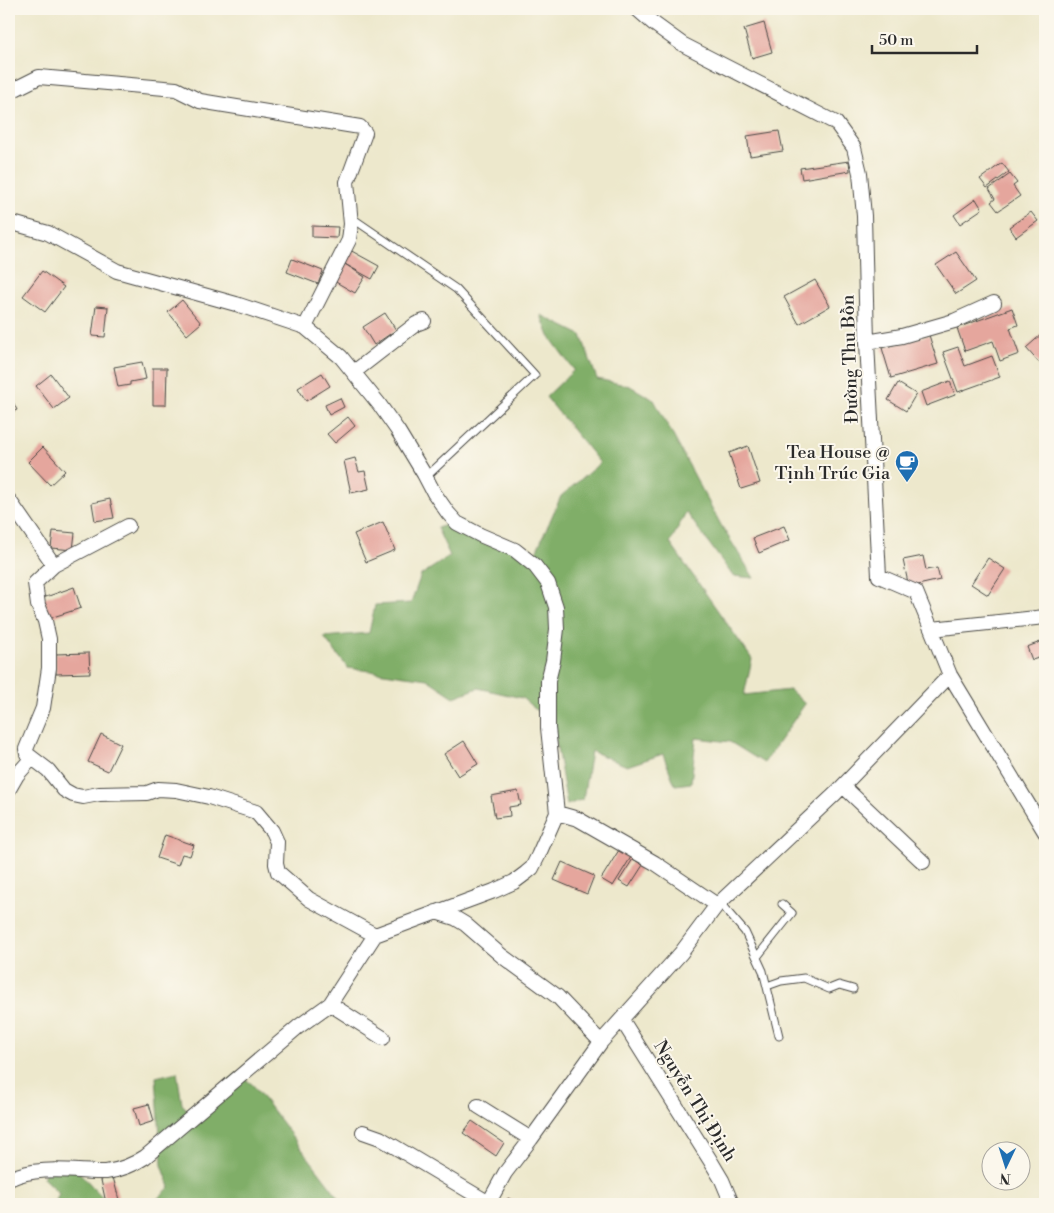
<svg xmlns="http://www.w3.org/2000/svg" width="1054" height="1213" font-family="'Libre Bodoni',serif">
<rect width="100%" height="100%" fill="#fbf7ec"/>
<filter id="ink" filterUnits="userSpaceOnUse"><feTurbulence type="fractalNoise" baseFrequency=".02" numOctaves="2"/><feDisplacementMap in="SourceGraphic" scale="10" xChannelSelector="R" yChannelSelector="G"/><feConvolveMatrix kernelMatrix="1 2 1 2 8 2 1 2 1" color-interpolation-filters="sRGB"/></filter>
<filter id="wash" filterUnits="userSpaceOnUse"><feTurbulence type="fractalNoise" baseFrequency=".0096" numOctaves="4" result="noise"/><feDisplacementMap in="SourceGraphic" scale="20" xChannelSelector="R" yChannelSelector="G"/><feGaussianBlur stdDeviation="1.12" result="paint"/><feColorMatrix in="noise" values="0 0 0 0 0 0 0 0 0 0 0 0 0 0 0 0 0 1.4 0 .05"/><feComposite in="paint" operator="in"/></filter>
<g filter="url(#wash)">
<rect width="100%" height="100%" fill="#ede8cc"/>
<path fill="#80ae67" stroke="#566c49" d="M541,315L581,335L597,379L630,386L654,400L721,525L754,578L733,576L686,512L670,543L752,659L744,695L790,690L805,704L764,763L730,742L696,738L691,783L675,785L663,754L627,766L591,751L583,799L567,805L553,724L522,698L478,688L454,697L427,679L348,668L324,637L369,633L375,605L411,603L421,575L450,556L437,528L460,521L533,559L561,496L600,463L546,397L574,370L549,336Z
M177,1072L182,1104L193,1116L237,1073L253,1085L340,1199L356,1204H130L155,1201L170,1187L162,1165L156,1077Z
M51,1160L75,1168L109,1204H55L59,1193L43,1178Z"/>
<g id="blocks">
<path fill="#e5a69d" d="M764,23L772,52L752,58L744,29Z
M779,131L783,151L750,156L747,136Z
M849,161L850,171L802,179L800,168Z
M1002,163L1009,172L987,188L980,179Z
M1010,174L1017,183L1013,186L1020,196L998,211L991,202L995,199L989,189Z
M976,199L982,209L960,224L954,215Z
M1031,212L1038,221L1016,237L1009,227Z
M312,226L338,227L337,238L312,237Z
M348,249L379,266L372,279L341,262Z
M956,252L976,281L956,294L936,265Z
M292,259L323,271L318,284L287,272Z
M345,264L365,277L355,293L334,281Z
M42,271L64,287L45,312L23,296Z
M815,280L830,306L799,324L784,297Z
M182,300L201,323L187,335L168,312Z
M96,306L108,307L105,337L92,336Z
M1012,308L1018,325L1010,328L1019,354L1000,361L993,341L965,351L957,328Z
M385,313L396,330L374,345L363,327Z
M1043,333L1045,336V362L1041,365L1026,348Z
M929,335L938,364L891,378L882,348Z
M958,347L965,366L992,356L1000,377L958,392L943,352Z
M142,362L146,379L130,382V385L118,387L114,367Z
M153,368H167L166,405H153Z
M322,373L330,386L306,401L298,388Z
M51,374L69,398L54,409L36,386Z
M950,381L955,395L926,406L921,392Z
M898,383L916,394L906,411L888,400Z
M10,396L17,410L9,413V397Z
M340,398L344,407L329,415L325,405Z
M348,417L355,426L335,443L327,434Z
M748,446L760,483L741,489L729,453Z
M43,447L65,471L50,485L28,462Z
M355,458L359,472L365,471L369,489L351,493L344,461Z
M110,499L114,518L95,521L92,503Z
M383,522L395,550L366,562L354,534Z
M784,526L790,540L759,553L753,538Z
M53,531L75,533L73,550L51,548Z
M923,556L926,570L937,568L940,580L909,587L903,560Z
M988,558L1005,569L988,595L971,584Z
M74,587L81,608L50,618L43,598Z
M1043,641L1045,656L1032,660L1027,647Z
M89,653L90,673L56,674L55,654Z
M101,734L121,744L108,771L88,762Z
M464,741L478,764L458,776L444,754Z
M518,791L521,805L509,807L510,816L495,818L491,796Z
M165,835L194,845L190,856L182,854L178,865L157,858Z
M619,850L631,857L613,886L601,879Z
M633,859L643,865L629,887L619,881Z
M562,862L594,876L587,894L554,880Z
M149,1104L154,1121L139,1126L134,1108Z
M472,1121L504,1143L496,1156L463,1133Z
M113,1177L119,1200L106,1203L101,1180Z
M508,1198L520,1204H505Z"/>
</g>
</g>
<g filter="url(#ink)">
<use href="#blocks" fill-opacity="0" stroke="#484743" stroke-width="1"/>
<g fill="none" stroke-linecap="round" stroke-linejoin="round">
<g stroke="#484743" stroke-width="9">
<path id="service" d="M352,218L456,289L535,375L426,477
M720,903L745,932L763,971L779,1036
M757,957L792,913L782,904
M767,986L781,981L804,978L829,989L839,985L853,989"/>
</g>
<g stroke="#484743" stroke-width="16">
<path id="minor" d="M637,9L653,23L682,44L836,123L854,148L860,173L864,216L867,342L879,576L916,592L950,675L1045,832
M9,92L39,77L176,89L200,101L360,127L365,133L347,182L351,224L349,240L305,327
M9,222L48,233L117,271L236,304L305,327L341,357L379,404L398,431L424,474L434,493L448,513L457,523L480,535L515,550L535,566L548,583L556,607L557,629L553,661L548,681V728L557,813L538,856L532,868L526,873L514,882L494,891L375,935
M867,342L902,336L954,321L994,303
M354,372L416,324L424,321
M9,500L54,565
M932,629L1045,617
M843,786L923,862
M9,789L17,775L32,758
M557,813L578,819L655,863L717,905
M436,912L455,918L465,924L502,956L558,997L601,1042
M330,1004L383,1038
M622,1020L710,1160L722,1180L732,1204
M478,1106L531,1139L601,1042L681,953L717,905L835,794L950,675
M363,1132L380,1138L489,1203
M9,1179C38,1165 75,1172 106,1172C121,1170 133,1165 145,1157L298,1027L330,1004L375,935L309,899L278,872L276,864L277,842L272,831L256,812L209,797L176,790L158,789L147,793L99,794L83,797L73,795L64,790L48,770L27,754L26,749L43,708L49,668V639L45,621L38,605L35,583L54,565L128,526
M488,1204L505,1173L531,1139"/>
</g>
<use href="#service" stroke="#fff" stroke-width="7"/>
<use href="#minor" stroke="#fff" stroke-width="14"/>
</g>
</g>
<defs>
<g id="cafe-pin" transform="scale(1.25)"><path d="M0 17L-7.5 6A9.5 9.5 0 1 1 7.5 6Z" fill="#1f6fb2" stroke="#fbf7ec"/><path d="M-5.5-4.5H6V0H3Q3 3.5 0 3.5H-2.5Q-5.5 3.5-5.5 0ZM3-3.2v2h1.7v-2ZM-6 4.5H4V6H-6Z" fill="#fff"/></g>
</defs>
<g fill-rule="evenodd">
<use href="#cafe-pin" x="907" y="462"/>
</g>
<g text-anchor="middle" dominant-baseline="central" stroke-width="4" stroke-linejoin="round" paint-order="stroke">
<g font-size="18" fill="#2b2b2b" stroke="#fbf7ec">
<text transform="translate(850 359) rotate(-92)">Đường Thu Bồn</text>
<text transform="translate(695 1101) rotate(58)">Nguyễn Thị Định</text>
</g>
<g font-size="18" fill="#2b2b2b" stroke="#fbf7ec" text-anchor="end">
<text x="890" y="452">Tea House @<tspan x="890" dy="21">Tịnh Trúc Gia</tspan></text>
</g>
</g>
<rect width="1054" height="1213" fill="none" stroke="#fbf7ec" stroke-width="30"/>
<g transform="translate(1006 1166) rotate(184)"><circle r="24" fill="#fbf7ec" stroke="#a8a59f"/>
<path d="M0-4L9 19L0 12L-9 19Z" fill="#1f6fb2"/>
<text y="-8" font-size="14" font-weight="bold" text-anchor="middle" fill="#2b2b2b">N</text>
</g>
<path d="M872 45v8h105v-8" fill="none" stroke="#2b2b2b" stroke-width="2.5"/>
<text x="879" y="45" font-size="15" fill="#2b2b2b" stroke="#fbf7ec" stroke-width="4" paint-order="stroke">50 m</text>
</svg>
